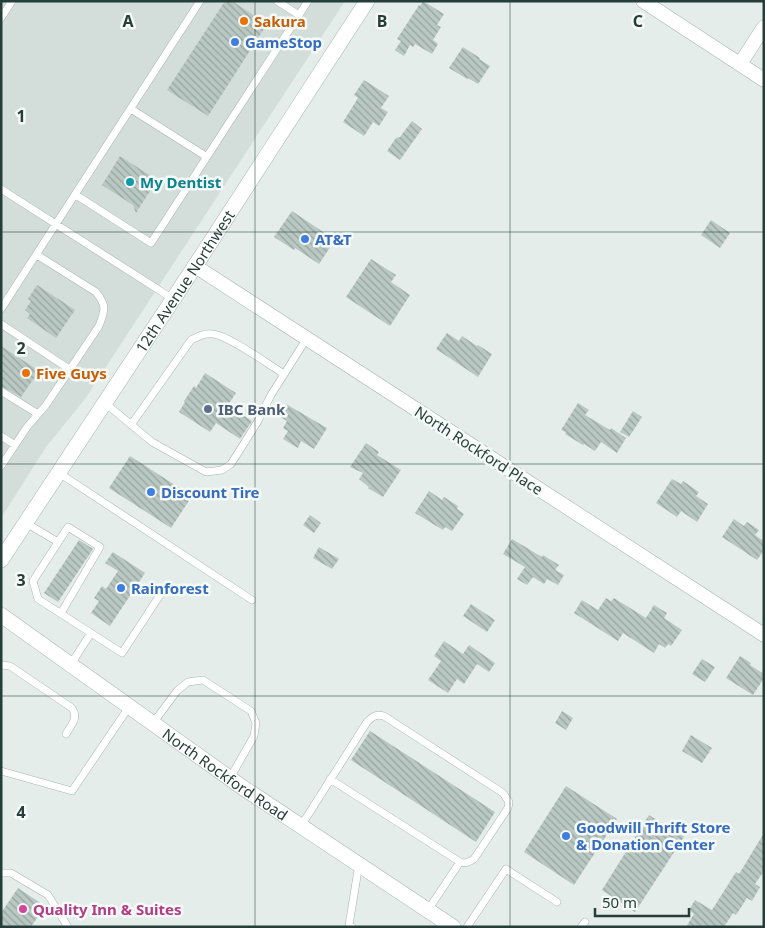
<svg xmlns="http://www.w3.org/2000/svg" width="765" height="928" font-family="'Noto Sans',sans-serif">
<defs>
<pattern id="building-back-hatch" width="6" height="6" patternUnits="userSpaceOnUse" patternTransform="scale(1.25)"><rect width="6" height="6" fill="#bac8c3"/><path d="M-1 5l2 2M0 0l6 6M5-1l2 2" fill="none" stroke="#97a49f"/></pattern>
</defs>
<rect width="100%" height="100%" fill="#e5edea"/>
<path fill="#d3ddd9" d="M1,1H345L85,399L46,447L1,518Z"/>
<path fill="url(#building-back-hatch)" d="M225,1H232L267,24L208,116L167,90Z
M423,1L444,14L437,25L441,27L433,40L438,44L432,54L415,44L413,47L410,45L404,56L395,50L401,41L397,39L419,5L420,6Z
M463,47L480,58L479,59L490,66L478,84L468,78L467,79L449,68Z
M364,80L389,96L381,108L388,112L379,126L373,122L364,136L343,122L358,98L354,95Z
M412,121L422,129L400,160L387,151L396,138L400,137Z
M120,156L157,180L136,213L133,205L102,185Z
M292,211L335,240L319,264L295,248L294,250L274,237Z
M711,220L730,233L720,248L701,235Z
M371,259L396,275L391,282L410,295L390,326L346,297Z
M37,285L75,310L56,338L27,318L30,314L25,310L31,301L28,299Z
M447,333L459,341L462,336L477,346L478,345L492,354L478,377L436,349Z
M1,346L39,371L21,397L1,386Z
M205,373L236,393L228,405L252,421L240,439L216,423L210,432L179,412L185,402L184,401L194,386L196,388Z
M578,403L589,410L585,415L610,430L611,428L626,438L617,453L601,442L595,451L584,444L583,445L565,434L566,432L561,430Z
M286,404L327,428L314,449L301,441L298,448L283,439L288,431L283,428L287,421L279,416Z
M633,411L642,417L629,437L620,432Z
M366,443L379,452L377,455L401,470L383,497L368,488L369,487L359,479L363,473L350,467Z
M130,456L192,496L171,528L109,488Z
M672,479L681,484L683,481L699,492L696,496L708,504L697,522L681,511L677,517L656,503Z
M429,491L442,500L444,497L458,506L457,509L464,514L452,531L445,527L443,530L415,513Z
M310,515L321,523L314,533L303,525Z
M734,519L744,526L747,522L759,530L755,535L764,541V550L757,560L722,537Z
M512,539L542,557L543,555L559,565L555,570L564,575L558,585L547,579L544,584L533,577L527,585L517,579L525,567L503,554Z
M79,540L93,549L58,602L44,593Z
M319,547L339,559L332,569L313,558Z
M113,552L145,573L110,626L91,613L99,601L94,598L102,586L106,589L118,571L105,563Z
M606,598L611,601L614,598L646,618L654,605L667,613L664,618L682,630L671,646L668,644L665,648L659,644L654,653L623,633L618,641L574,613L582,600L598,610Z
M471,604L495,620L487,632L463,616Z
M444,641L463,654L469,645L495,663L489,672L477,664L464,684L457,679L448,693L428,680L441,661L434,656Z
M740,656L751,663L750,665L764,674V678L753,695L726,678Z
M702,659L715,667L705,682L692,674Z
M562,711L573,718L566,730L555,723Z
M370,731L495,812L476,842L351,760Z
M691,735L712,748L702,763L682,751Z
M566,786L617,819L574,885L524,852Z
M649,815L684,837L635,912L602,890Z
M764,833V871L755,884L760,887L752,901L747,898L736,915L733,913L724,927H686L694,914L689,910L695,900L712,910L736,872L739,874Z
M18,888L45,906L31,927H1V913Z"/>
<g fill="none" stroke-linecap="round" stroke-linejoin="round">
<g stroke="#a8b5b1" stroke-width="8">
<path id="service" d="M277,1L299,15
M1,18L12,1
M131,109L207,157
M1,189L173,299
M76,195L151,243L308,1
M1,309L200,1
M1,324L69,369
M1,391L38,414
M105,403L152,442L206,472L222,470L231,464L258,421L271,395L307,338
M131,425L191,340C199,336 205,333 213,334C228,335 269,365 284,374
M1,436L15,445
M1,466L27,427L46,405L99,326C105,310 107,306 96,292L37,255
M59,473L252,600
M26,523L58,542
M61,613L100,547L68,527L33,581L38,599L122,653L164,589
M71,664L91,633
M1,665L10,666L72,708C79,718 71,725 66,734
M153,723L177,691L188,682L203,680L251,711L256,723L254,736L230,778
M1,771L72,791L129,707
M301,826L367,722C373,716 376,714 384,716L503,793L509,802L508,808L474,859C469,862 466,864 460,862L330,779
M1,873H11L48,895L68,927
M428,910L460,862
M352,927L349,925L359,864
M467,927L506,869L557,902
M581,927L585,922"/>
</g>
<g stroke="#a8b5b1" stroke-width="15">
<path id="minor" d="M643,1L764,80
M740,64L764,27
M195,266L764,635"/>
</g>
<g stroke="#a8b5b1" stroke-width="16">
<g id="tertiary">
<path id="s1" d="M1,615L242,787L453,927"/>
</g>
</g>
<g stroke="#a4b8b2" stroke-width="16">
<g id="secondary">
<path id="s2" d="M1,560L195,266L367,1"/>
</g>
</g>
<use href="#service" stroke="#fff" stroke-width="7"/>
<use href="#minor" stroke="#fff" stroke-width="14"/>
<use href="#tertiary" stroke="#fff" stroke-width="15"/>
<use href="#secondary" stroke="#fff" stroke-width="15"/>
</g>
<path fill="none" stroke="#253e38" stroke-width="1" stroke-opacity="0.55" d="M255,1V927M510,1V927M1,232H764M1,464H764M1,696H764"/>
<g fill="#e8710a" stroke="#f5faf8" stroke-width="2">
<circle cx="244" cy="21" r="5"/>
<circle cx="26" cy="373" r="5"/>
</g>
<g fill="#3f7fe0" stroke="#f5faf8" stroke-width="2">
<circle cx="235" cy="42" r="5"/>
<circle cx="305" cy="239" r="5"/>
<circle cx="151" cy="492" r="5"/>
<circle cx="121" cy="588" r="5"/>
<circle cx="566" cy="836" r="5"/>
</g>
<circle fill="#0f9aa8" stroke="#f5faf8" stroke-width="2" cx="130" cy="182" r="5"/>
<circle fill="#5c6f8a" stroke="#f5faf8" stroke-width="2" cx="208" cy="409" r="5"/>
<circle fill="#d1479c" stroke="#f5faf8" stroke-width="2" cx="23" cy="909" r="5"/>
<g text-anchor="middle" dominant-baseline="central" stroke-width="5" stroke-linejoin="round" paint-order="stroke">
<g font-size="15" font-weight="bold" fill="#c56008" stroke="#f5faf8" text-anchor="start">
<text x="254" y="21">Sakura</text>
<text x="36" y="373">Five Guys</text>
</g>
<g font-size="15" font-weight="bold" fill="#366cbe" stroke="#f5faf8" text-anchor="start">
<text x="245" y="42">GameStop</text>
<text x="315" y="239">AT&amp;T</text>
<text x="161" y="492">Discount Tire</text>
<text x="131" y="588">Rainforest</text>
<text x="576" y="827">Goodwill Thrift Store<tspan x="576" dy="17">&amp; Donation Center</tspan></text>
</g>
<g font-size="15" font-weight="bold" fill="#0d838f" stroke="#f5faf8" text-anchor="start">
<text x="140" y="182">My Dentist</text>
</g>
<g font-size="15" fill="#253e38" stroke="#f5faf8">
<text stroke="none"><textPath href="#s2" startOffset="334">12th Avenue Northwest</textPath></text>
<text transform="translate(479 450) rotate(33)">North Rockford Place</text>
<text stroke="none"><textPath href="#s1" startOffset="275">North Rockford Road</textPath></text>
</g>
<g font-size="15" font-weight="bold" fill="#4e5e75" stroke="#f5faf8" text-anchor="start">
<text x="218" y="409">IBC Bank</text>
</g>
<g font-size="15" font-weight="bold" fill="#b23c85" stroke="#f5faf8" text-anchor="start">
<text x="33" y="909">Quality Inn &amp; Suites</text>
</g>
</g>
<g font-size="16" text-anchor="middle" font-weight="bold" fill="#253e38" stroke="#f5faf8" stroke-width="5" stroke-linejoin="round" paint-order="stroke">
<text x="128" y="27">A</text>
<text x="382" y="27">B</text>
<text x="638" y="27">C</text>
<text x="21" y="122">1</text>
<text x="21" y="354">2</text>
<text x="21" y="586">3</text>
<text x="21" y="818">4</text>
</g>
<rect width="765" height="928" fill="none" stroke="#253e38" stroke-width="5"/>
<path d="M595 908v8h94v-8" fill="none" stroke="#253e38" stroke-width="2.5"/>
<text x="602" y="908" font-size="15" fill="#253e38" stroke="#f5faf8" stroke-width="4" paint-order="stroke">50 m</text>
</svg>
